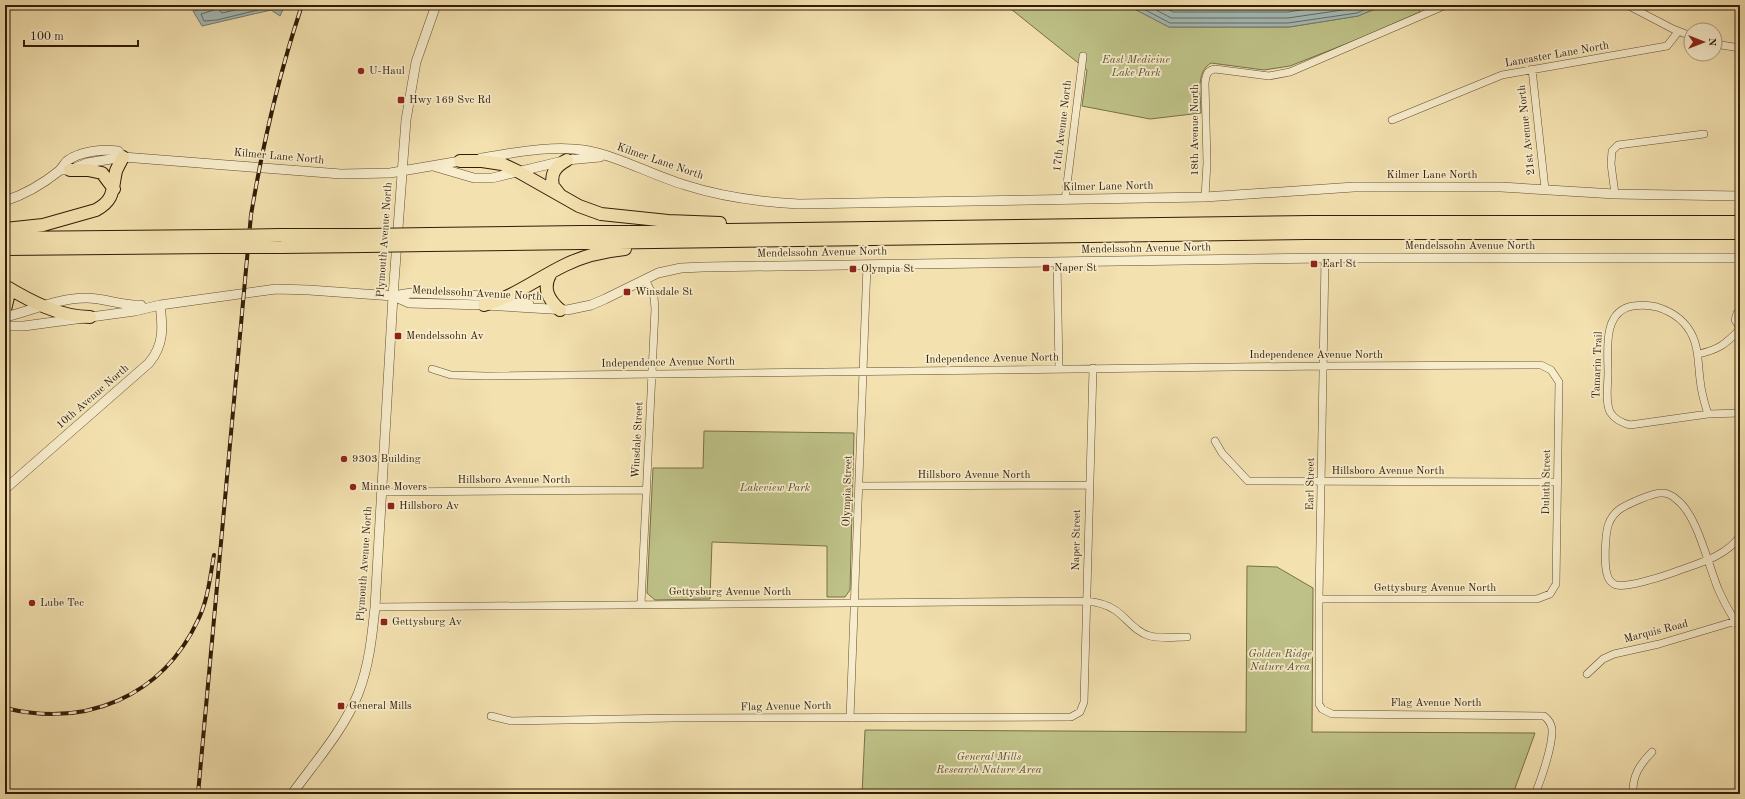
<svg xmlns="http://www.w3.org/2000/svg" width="1745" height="799" font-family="'Old Standard TT',serif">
<rect width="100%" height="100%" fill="#f3e1af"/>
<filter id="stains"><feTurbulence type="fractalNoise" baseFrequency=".005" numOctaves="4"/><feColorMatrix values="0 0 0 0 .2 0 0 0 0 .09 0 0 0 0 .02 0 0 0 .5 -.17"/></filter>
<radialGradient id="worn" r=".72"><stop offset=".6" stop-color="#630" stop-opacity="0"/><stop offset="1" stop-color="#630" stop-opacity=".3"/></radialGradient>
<path fill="#bec288" stroke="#786f47" d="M1006,5H1127L1169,27H1289L1358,16L1382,6L1417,5L1420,12L1361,38L1290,66L1264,70L1211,63C1195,72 1201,97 1201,113L1150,119L1082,106L1087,70Z
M704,431L854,433L850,590L845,597H827V546L712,542L710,599L655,600L647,593L653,468H703Z
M1247,566L1277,567L1313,588L1312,732L1535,733L1513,794H862L865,730L1246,732Z"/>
<path fill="#a2bab7" stroke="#757b70" d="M218,5H285L280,16L271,10L202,26L193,11Z
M1127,5H1388L1382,6L1358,16L1289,27H1169Z"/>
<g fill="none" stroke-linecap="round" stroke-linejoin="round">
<path stroke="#6a6b5e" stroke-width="1" d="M216,5L214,10L201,14L204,21L217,20L270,7L278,9L280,5
M221,5L220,11L222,13L256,5
M1136,5L1170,23H1288L1357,13L1374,5
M1147,5L1171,18H1288L1356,8L1362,5
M1160,5L1173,12H1288L1333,5"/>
<g stroke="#624d30" stroke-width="8">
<path id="minor" d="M1627,5L1673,29L1691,36
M1715,44L1740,48
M1532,69L1545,189
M1392,120L1502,75L1667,46L1678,32
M1615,194L1611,164L1612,151L1618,145L1704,134
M1205,197L1207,163L1205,83C1206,75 1207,70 1215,69L1269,76L1290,72L1446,5
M1065,200L1083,56
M1325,258L1319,599V704L1322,709L1332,714L1544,716C1548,719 1551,723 1552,729C1553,745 1541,780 1535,794
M1057,262L1059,369
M1740,310L1737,313L1735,320L1740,328
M1698,354C1718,350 1726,344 1740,329
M432,369L451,375L486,376L1324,366L1541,365L1551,370L1559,382L1556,584L1550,594L1537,599H1319
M1708,414C1704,402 1701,391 1700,379C1698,365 1699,350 1693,337C1686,321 1673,312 1657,307C1649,305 1641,305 1633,306C1602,311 1608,351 1608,373C1608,385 1605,401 1610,412C1615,420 1622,423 1630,425L1708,414L1740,413
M1215,441L1222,453L1248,481L1557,482
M859,486L1089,485
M382,492L646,490
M1740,536C1725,558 1695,564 1672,573C1661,577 1626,588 1616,585C1611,583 1608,579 1607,574C1604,564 1605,532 1609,523C1611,518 1616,512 1620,509C1628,504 1654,492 1662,493C1667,493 1673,496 1676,499C1698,515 1708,566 1719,591C1725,604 1732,617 1740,628
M641,604L655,309L654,297L645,279
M375,607L1086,601C1097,602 1106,604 1115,610C1127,618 1135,632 1150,636C1162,639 1175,637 1187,637
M1587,674L1603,659L1614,654L1659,644L1736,621
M491,716L511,721L674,718L1071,717L1080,712L1084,702L1093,368
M850,718L867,265
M1633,794C1632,776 1640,764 1652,752"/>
</g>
<g stroke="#624d30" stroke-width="10">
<path id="tertiary" d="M481,158C514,153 550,145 584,150C619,156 651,175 685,185C722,197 760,202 799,204L1205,197L1354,187H1501L1615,194L1740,196
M433,166L474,178H492L567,160L600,157
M60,170H70L87,163L123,157L341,174L390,173L466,160
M5,201C23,195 44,183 59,171C62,168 64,164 67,161C80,151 103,149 118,151L123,157
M393,296L409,303L484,305L567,310L591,305L605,299L658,273L681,268L703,267L1325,258H1740
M5,317C31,311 58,298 86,298C105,298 122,306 141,305
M5,326H24L135,311L160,305L276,289L309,290L393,296L411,293L487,296L529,304
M5,489L149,363C164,345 163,328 160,305
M292,794C315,762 343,731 358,694C369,666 372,637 375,607L393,296L406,120L416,62L436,5"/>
</g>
<g stroke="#311c06" stroke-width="14">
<path id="motorway" d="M460,161H482L502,164L519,172L579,206L601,214L668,221L720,223
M70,170H88L102,173L114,189
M560,195L553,186C550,173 556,166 567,160
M5,229L43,225L96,210C115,200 112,189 116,171C118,166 121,161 123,157
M429,234L1312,222H1740
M281,235H366
M5,238L216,236
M428,245L1306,233H1740
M280,247L365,246
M5,249L214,247
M551,273C542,288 548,299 560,310
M5,286C30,301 60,317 90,317
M5,291L8,297L5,310
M484,305C514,297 538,278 565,265C583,256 605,251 625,249"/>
</g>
<use href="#minor" stroke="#f7eccb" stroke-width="7"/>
<use href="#tertiary" stroke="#f7eccb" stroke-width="9"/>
<use href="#motorway" stroke="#f3e1af" stroke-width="12"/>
<g stroke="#311c06" stroke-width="4">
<path id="rail" d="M5,708C86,728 162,697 198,620C208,600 210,577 214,555
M198,794L251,215C263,143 279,74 302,5"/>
</g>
<use href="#rail" stroke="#f7eccb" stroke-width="2.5" stroke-dasharray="8" stroke-linecap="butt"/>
<g stroke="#311c06" stroke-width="14" stroke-linecap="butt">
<path id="motorway-bridge" d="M366,235L429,234
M216,236L281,235
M365,246L428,245
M214,247H280"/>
</g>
<use href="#motorway-bridge" stroke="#f3e1af" stroke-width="12"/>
</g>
<g fill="#8f2418" stroke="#f7eccb" stroke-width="1.5">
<circle cx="361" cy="71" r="4"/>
<rect x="397" y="96" width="8" height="8" rx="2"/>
<rect x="1310" y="260" width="8" height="8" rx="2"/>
<rect x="1042" y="264" width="8" height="8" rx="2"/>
<rect x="849" y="265" width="8" height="8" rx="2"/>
<rect x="623" y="288" width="8" height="8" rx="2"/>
<rect x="394" y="332" width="8" height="8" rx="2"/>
<circle cx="344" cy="459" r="4"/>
<circle cx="353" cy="487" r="4"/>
<rect x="387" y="502" width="8" height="8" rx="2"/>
<circle cx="32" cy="603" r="4"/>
<rect x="380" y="618" width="8" height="8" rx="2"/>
<rect x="337" y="702" width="8" height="8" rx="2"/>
</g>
<g text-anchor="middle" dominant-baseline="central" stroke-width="3.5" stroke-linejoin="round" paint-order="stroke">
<g font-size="11" fill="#311c06" stroke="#f7eccb">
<text transform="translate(1557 55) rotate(-10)">Lancaster Lane North</text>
<text transform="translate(1063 126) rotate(-83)">17th Avenue North</text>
<text transform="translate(1195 130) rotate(-90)">18th Avenue North</text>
<text transform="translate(1527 130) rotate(-96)">21st Avenue North</text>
<text transform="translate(279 157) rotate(5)">Kilmer Lane North</text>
<text transform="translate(660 162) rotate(19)">Kilmer Lane North</text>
<text x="1432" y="175">Kilmer Lane North</text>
<text transform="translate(1108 187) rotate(-1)">Kilmer Lane North</text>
<text transform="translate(385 240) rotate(-86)">Plymouth Avenue North</text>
<text x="1470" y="246">Mendelssohn Avenue North</text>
<text transform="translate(1146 249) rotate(-1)">Mendelssohn Avenue North</text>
<text transform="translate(822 253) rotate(-1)">Mendelssohn Avenue North</text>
<text transform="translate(477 294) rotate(3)">Mendelssohn Avenue North</text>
<text x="1316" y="355">Independence Avenue North</text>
<text transform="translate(992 359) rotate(-1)">Independence Avenue North</text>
<text transform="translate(668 363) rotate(-1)">Independence Avenue North</text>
<text transform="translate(1598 365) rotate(-88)">Tamarin Trail</text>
<text transform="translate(93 397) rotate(-41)">10th Avenue North</text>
<text transform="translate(638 440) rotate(-87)">Winsdale Street</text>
<text x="1388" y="471">Hillsboro Avenue North</text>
<text x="974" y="475">Hillsboro Avenue North</text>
<text x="514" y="480">Hillsboro Avenue North</text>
<text transform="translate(1547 482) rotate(-89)">Duluth Street</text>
<text transform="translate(1311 484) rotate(-89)">Earl Street</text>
<text transform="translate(848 491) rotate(-88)">Olympia Street</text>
<text transform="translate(1077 540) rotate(-89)">Naper Street</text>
<text transform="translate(365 564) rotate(-86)">Plymouth Avenue North</text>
<text x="1435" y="588">Gettysburg Avenue North</text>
<text x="730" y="592">Gettysburg Avenue North</text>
<text transform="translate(1656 632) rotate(-14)">Marquis Road</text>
<text x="1436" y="703">Flag Avenue North</text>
<text transform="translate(786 707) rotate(-1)">Flag Avenue North</text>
</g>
<g font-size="11" font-style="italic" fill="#5b4e2d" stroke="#f7eccb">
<text x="1136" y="60">East Medicine<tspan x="1136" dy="13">Lake Park</tspan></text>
<text x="775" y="488">Lakeview Park</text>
<text x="1280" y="654">Golden Ridge<tspan x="1280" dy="13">Nature Area</tspan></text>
<text x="989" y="757">General Mills<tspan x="989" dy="13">Research Nature Area</tspan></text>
</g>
<g font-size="11" fill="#311c06" stroke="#f7eccb" text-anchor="start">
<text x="369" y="71">U-Haul</text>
<text x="409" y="100">Hwy 169 Svc Rd</text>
<text x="1322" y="264">Earl St</text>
<text x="1054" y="268">Naper St</text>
<text x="861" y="269">Olympia St</text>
<text x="635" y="292">Winsdale St</text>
<text x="406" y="336">Mendelssohn Av</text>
<text x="352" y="459">9303 Building</text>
<text x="361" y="487">Minne Movers</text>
<text x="399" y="506">Hillsboro Av</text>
<text x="40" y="603">Lube Tec</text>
<text x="392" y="622">Gettysburg Av</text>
<text x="349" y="706">General Mills</text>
</g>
</g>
<rect width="1745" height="799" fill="none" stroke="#f3e1af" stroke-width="20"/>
<rect x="6" y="6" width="1733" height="787" fill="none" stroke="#311c06" stroke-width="2"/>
<rect x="10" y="10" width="1725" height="779" fill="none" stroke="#311c06"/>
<g transform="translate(1703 42) rotate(90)"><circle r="19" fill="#f7eccb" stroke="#a8997c"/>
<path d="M0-3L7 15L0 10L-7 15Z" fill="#8f2418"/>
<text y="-6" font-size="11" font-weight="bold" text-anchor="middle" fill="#311c06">N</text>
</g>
<path d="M24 40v6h114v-6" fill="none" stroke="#311c06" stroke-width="2"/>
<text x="30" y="40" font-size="12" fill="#311c06" stroke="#f7eccb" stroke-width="3" paint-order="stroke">100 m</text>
<rect width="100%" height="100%" filter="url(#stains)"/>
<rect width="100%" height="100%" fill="url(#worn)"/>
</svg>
